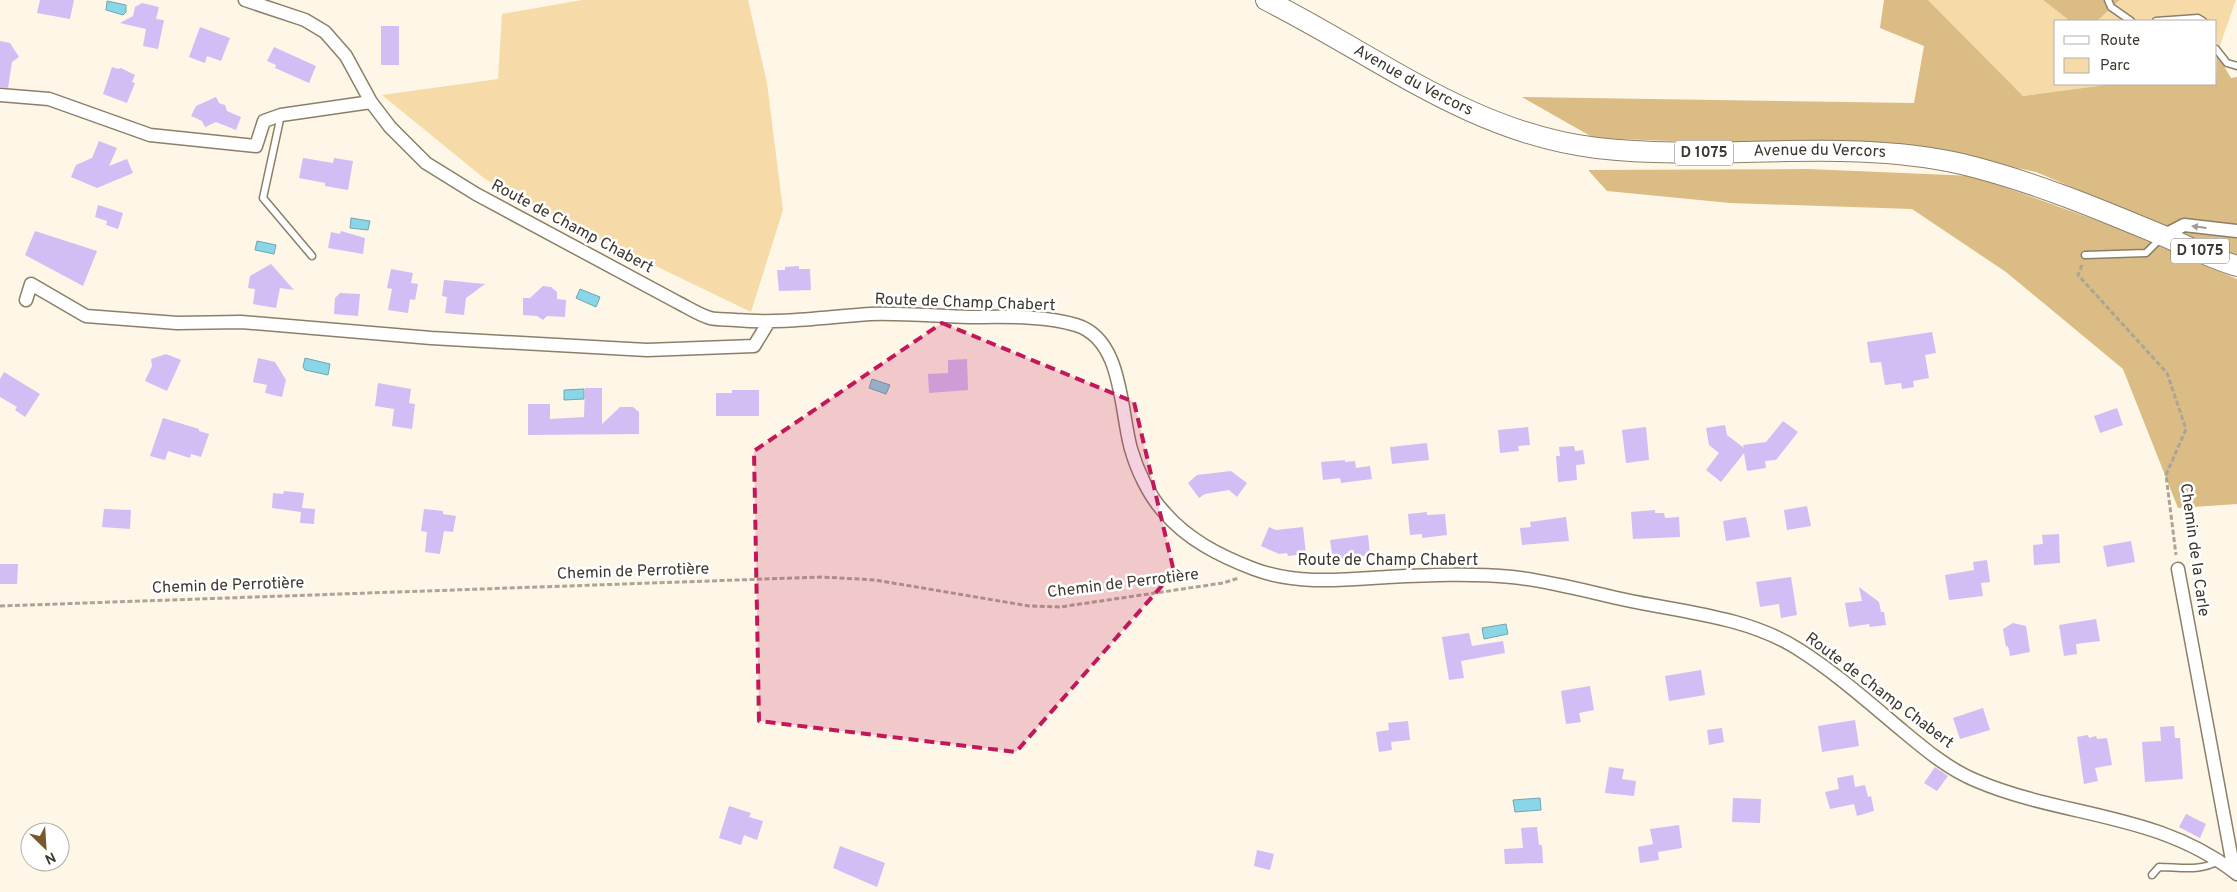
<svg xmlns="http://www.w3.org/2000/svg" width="2237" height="892" font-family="Overpass,sans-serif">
<rect width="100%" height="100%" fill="#fef6e6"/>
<path fill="#f6dba8" d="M582,0H748L767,83L783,210L751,312L577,228L485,179L382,95L498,79L502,14Z
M1928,0H2043L2070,21H2056V84H2113L2023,96Z
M2120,0H2236L2217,54L2216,21H2097Z"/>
<path fill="#dabc84" d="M1884,0H1928L2023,96L2113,84H2216L2217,54L2231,78L2237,77V257L2036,172L1910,146L1723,143L1594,138L1522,97L1914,103L1924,46L1880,28Z
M2043,0H2120L2097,21H2070Z
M1808,169L1974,176L2112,226L2237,279V504L2178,508L2123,369L2006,272L1912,209L1730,203L1607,191L1588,170Z"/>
<path fill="#88d6e8" stroke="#72a6b0" d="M107,1L126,5V12L123,15L106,10Z
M351,218L370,221L368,230L350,228Z
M257,241L276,245L274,254L255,250Z
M580,289L600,297L596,307L576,298Z
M305,358L330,364L328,375L305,370L303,367Z
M872,379L890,385L886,394L869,388Z
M584,389V399L564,400V390Z
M1506,624L1508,634L1484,639L1482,628Z
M1540,798L1541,810L1515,812L1513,800Z"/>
<path fill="#d2bdf5" d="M40,0H74L70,19L37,13Z
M142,3L159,7L156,19L164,20L158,49L143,46L146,29L120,23L133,16L135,7Z
M381,26H399V65H381Z
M200,27L230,38L221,61L207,56L205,63L189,57Z
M0,41L10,43L19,57L12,62L8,88L0,87Z
M274,47L316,66L309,83L275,68L276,65L267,61Z
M112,67L118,69L121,68L135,75L132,82L135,83L127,103L103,94Z
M216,97L219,103L225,105L227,111L241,117L236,130L216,122L205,127L202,121L191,116L196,106Z
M99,141L117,148L109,166L127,159L133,173L97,188L71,177L76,165L92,158Z
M303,158L333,163L334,158L353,161L348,190L325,186V183L299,178Z
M98,205L123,213L118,229L106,225L107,221L95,217Z
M35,231L97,251L83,286L25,255Z
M341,231L365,238L363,254L328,248L331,232L340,234Z
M271,264L294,290L280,288L276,308L253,304L255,289L248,288L250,276Z
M799,266V269H810L811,290L779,291L777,270H785V267Z
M391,269L413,273L411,283L418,284L415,300L410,299L408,313L388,310L392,289L387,288Z
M444,280L485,284L466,298L464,315L445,313L447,297L442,296Z
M543,286L551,287L557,292V299L566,300L565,317L547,316L543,320L537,316L523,315V298H530Z
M340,293L360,294L358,316L334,314L335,298Z
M1932,332L1936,353L1925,355L1929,378L1913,381L1914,387L1902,389L1901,383L1885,385L1881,362L1870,363L1867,342Z
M166,354L181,360L167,391L145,381L152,366L151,359Z
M258,358L275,362L286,380L282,397L265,393L267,385L253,382Z
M967,359L968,390L929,393L928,374L948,373V360Z
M4,372L40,394L25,417L15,410L17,407L0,397V379Z
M378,383L411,389L409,403L415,404L412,429L392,426L394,409L375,406Z
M585,388H602V424L620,407H633L639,412V434L528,435V404H550V419L584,417Z
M732,390H759V416H716V393H732Z
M2117,408L2123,425L2100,433L2094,416Z
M163,418L199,429V431L209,434L201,457L191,454L190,458L168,451L165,460L150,456Z
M1783,421L1798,432L1776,460L1765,461L1766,468L1747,471L1744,453L1721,482L1706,470L1719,453L1709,445L1706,428L1725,425L1727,435L1744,448L1743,445L1766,442Z
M1528,427L1530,445L1518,446L1519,451L1500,453L1498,430Z
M1646,427L1649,460L1626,463L1622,430Z
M1427,443L1429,460L1392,464L1390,447Z
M1574,446L1575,451L1583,450L1585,464L1576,465L1577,480L1558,482L1556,456H1560L1559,447Z
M1345,460V462L1355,461L1356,468L1370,466L1372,479L1341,483L1340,478L1323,480L1321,462Z
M1231,471L1247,483L1237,497L1229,490L1205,494L1199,498L1188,483L1197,475Z
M284,491L304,493L302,508L315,509L314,524L300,523L301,512L272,508L273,493L283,494Z
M1807,506L1811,526L1787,530L1784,510Z
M104,509L131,510L130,529L102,527Z
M424,509L443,511V514L456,516L453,532L444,531L440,554L425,552L427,532L421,531Z
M1655,510V513H1664L1665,518L1679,517L1680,537L1633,539L1631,512Z
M1427,512V515L1445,514L1447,535L1422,538V534L1410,535L1408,514Z
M1566,517L1569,541L1522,545L1520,528L1531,527L1530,522Z
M1746,517L1750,537L1726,541L1723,521Z
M1269,527L1276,530L1303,527L1306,554L1288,556L1287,553L1279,554L1261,546Z
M2059,534L2060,563L2034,565L2033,545L2043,544L2042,535Z
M1368,535L1370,555L1333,560L1330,540Z
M2131,541L2135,562L2107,567L2103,546Z
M1987,560L1990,582L1981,583L1983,596L1949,600L1945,575L1974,570L1973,562Z
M0,564H18L17,584H0Z
M1791,577L1797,615L1781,618L1779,604L1760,607L1756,582Z
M1859,587L1879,602L1881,612H1884L1886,625L1870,627L1869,624L1849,627L1845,603L1862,601Z
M2096,619L2100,641L2076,644L2077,654L2064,656L2059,625Z
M2013,623L2026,626L2030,652L2010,656L2008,646L2006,647L2003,629Z
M1469,633L1472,646L1503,641L1505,653L1461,661L1464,678L1449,680L1442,637Z
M1701,670L1705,695L1669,701L1665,676Z
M1590,686L1594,710L1579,713L1581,722L1566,724L1561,691Z
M1983,708L1990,730L1960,739L1953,718Z
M1855,720L1859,746L1822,752L1818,726Z
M1408,721L1410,740L1391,742L1392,750L1379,752L1376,732L1389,730L1388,723Z
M2174,726L2175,738H2180L2183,779L2145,782L2142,742L2161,741L2160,727Z
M1722,728L1724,742L1709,745L1707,730Z
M2088,735L2089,738L2096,736L2097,739L2107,738L2112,765L2095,768L2098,781L2084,784L2077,737Z
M1609,767L1624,769L1622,779L1636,781L1634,796L1605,793Z
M1935,767L1948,776L1937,791L1924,783Z
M1853,775L1855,787L1865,785L1868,797L1871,796L1874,811L1857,816L1854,804L1830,809L1825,792L1839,789L1837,778Z
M1733,798L1761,799L1760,823L1732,822Z
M729,806L751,813L749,817L763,821L757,840L744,835L741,845L719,838Z
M2186,814L2206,824L2200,838L2179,827Z
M1679,825L1682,848L1658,852L1659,860L1640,863L1638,847L1653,844L1650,829Z
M1537,827L1539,845H1542L1543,863L1505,864L1504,849L1523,848L1521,828Z
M840,846L885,863L877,887L833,868Z
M1257,850L1274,854L1270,870L1254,866Z"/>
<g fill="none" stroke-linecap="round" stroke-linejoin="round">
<g stroke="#8b7f67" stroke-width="9">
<path id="service" d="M2108,0L2111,7L2131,21
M2156,21L2198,18L2203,21
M2216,49L2227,63L2237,66
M281,115L263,198L312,256
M2085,255L2146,253L2160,239
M2152,875L2159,867C2179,867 2200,872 2218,861"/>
</g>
<g stroke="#8b7f67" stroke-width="15">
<path id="minor" d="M245,0L305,20L325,32L346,56L371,102L390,127L426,163L476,194L677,302C687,307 699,315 710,318C718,320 728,319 736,320C781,324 825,317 870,314C903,313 936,316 969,317C1002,317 1044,315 1076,325C1123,339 1120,410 1131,449C1137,470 1149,496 1164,512C1188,540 1220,556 1254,569C1296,585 1342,580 1387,577C1428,575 1471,573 1512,577C1550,581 1589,592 1626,600C1683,612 1748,617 1798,649C1833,671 1865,699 1897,726C1921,746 1947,769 1977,781C2065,818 2158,812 2237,874
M0,95L49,99L150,135L256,146L264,121L281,115L371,102
M2163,236L2184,225L2237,231
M26,300L31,284L86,316L177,323L241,322L431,338L647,350L754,346L768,323
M2178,569L2234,871"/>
</g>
<g stroke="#8b7f67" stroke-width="22">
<g id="primary">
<path id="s1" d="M1266,0C1376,55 1471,133 1597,148C1718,162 1843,137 1962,164C2032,181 2099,209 2166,237C2189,247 2213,259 2237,266"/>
</g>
</g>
<path stroke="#aca597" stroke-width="3" stroke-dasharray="5 2.5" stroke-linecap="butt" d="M2082,265L2078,275L2167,373L2186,429L2166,475L2176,555
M0,606L822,577L875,580L1029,606L1060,607L1223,583L1239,578"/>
<use href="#service" stroke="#fff" stroke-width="6"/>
<use href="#minor" stroke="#fff" stroke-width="12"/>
<use href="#primary" stroke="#fff" stroke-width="20"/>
</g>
<defs><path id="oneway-solid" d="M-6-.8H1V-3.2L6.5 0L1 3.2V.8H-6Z" transform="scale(1.25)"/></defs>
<use fill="#9e9b96" href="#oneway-solid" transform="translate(2199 227) rotate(-173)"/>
<path fill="#c2185b" fill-opacity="0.2" stroke="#c2185b" stroke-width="4" stroke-dasharray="10 6" stroke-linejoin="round" d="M942,323L1134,402L1174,572L1016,752L759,721L754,451Z"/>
<g text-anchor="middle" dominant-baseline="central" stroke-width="5" stroke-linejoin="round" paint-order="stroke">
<g fill="#fff" stroke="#77736c" stroke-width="1">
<rect x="1675" y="140.5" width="58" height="25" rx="4"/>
<rect x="2171" y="238.5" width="58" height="25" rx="4"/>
</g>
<g font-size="15" font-weight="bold" fill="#3d372d">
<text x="1704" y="153">D 1075</text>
<text x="2200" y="251">D 1075</text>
</g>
<g font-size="16" fill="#3d372d" stroke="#fff">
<text stroke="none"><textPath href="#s1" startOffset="168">Avenue du Vercors</textPath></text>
<text stroke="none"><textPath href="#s1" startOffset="588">Avenue du Vercors</textPath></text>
<text transform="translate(572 227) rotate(28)">Route de Champ Chabert</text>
<text transform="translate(965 303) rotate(2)">Route de Champ Chabert</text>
<text transform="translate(2194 550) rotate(82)">Chemin de la Carle</text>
<text x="1388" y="561">Route de Champ Chabert</text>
<text transform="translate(633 572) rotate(-2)">Chemin de Perrotière</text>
<text transform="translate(1123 584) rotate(-7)">Chemin de Perrotière</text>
<text transform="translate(228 586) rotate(-2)">Chemin de Perrotière</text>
<text transform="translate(1879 691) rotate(37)">Route de Champ Chabert</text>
</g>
</g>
<rect x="2054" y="20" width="162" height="65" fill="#ffffff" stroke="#b1afab"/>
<rect x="2064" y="36" width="25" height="8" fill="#ffffff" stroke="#b1afab"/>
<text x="2100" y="45" font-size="15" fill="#3d372d">Route</text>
<rect x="2064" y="58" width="25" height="15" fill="#f6dba8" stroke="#b1afab"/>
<text x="2100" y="70" font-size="15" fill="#3d372d">Parc</text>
<g transform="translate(45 847) rotate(155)"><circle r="24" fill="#ffffff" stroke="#b1afab"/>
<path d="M0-4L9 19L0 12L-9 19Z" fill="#77572d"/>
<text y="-8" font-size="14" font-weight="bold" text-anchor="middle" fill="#3d372d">N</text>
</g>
</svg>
